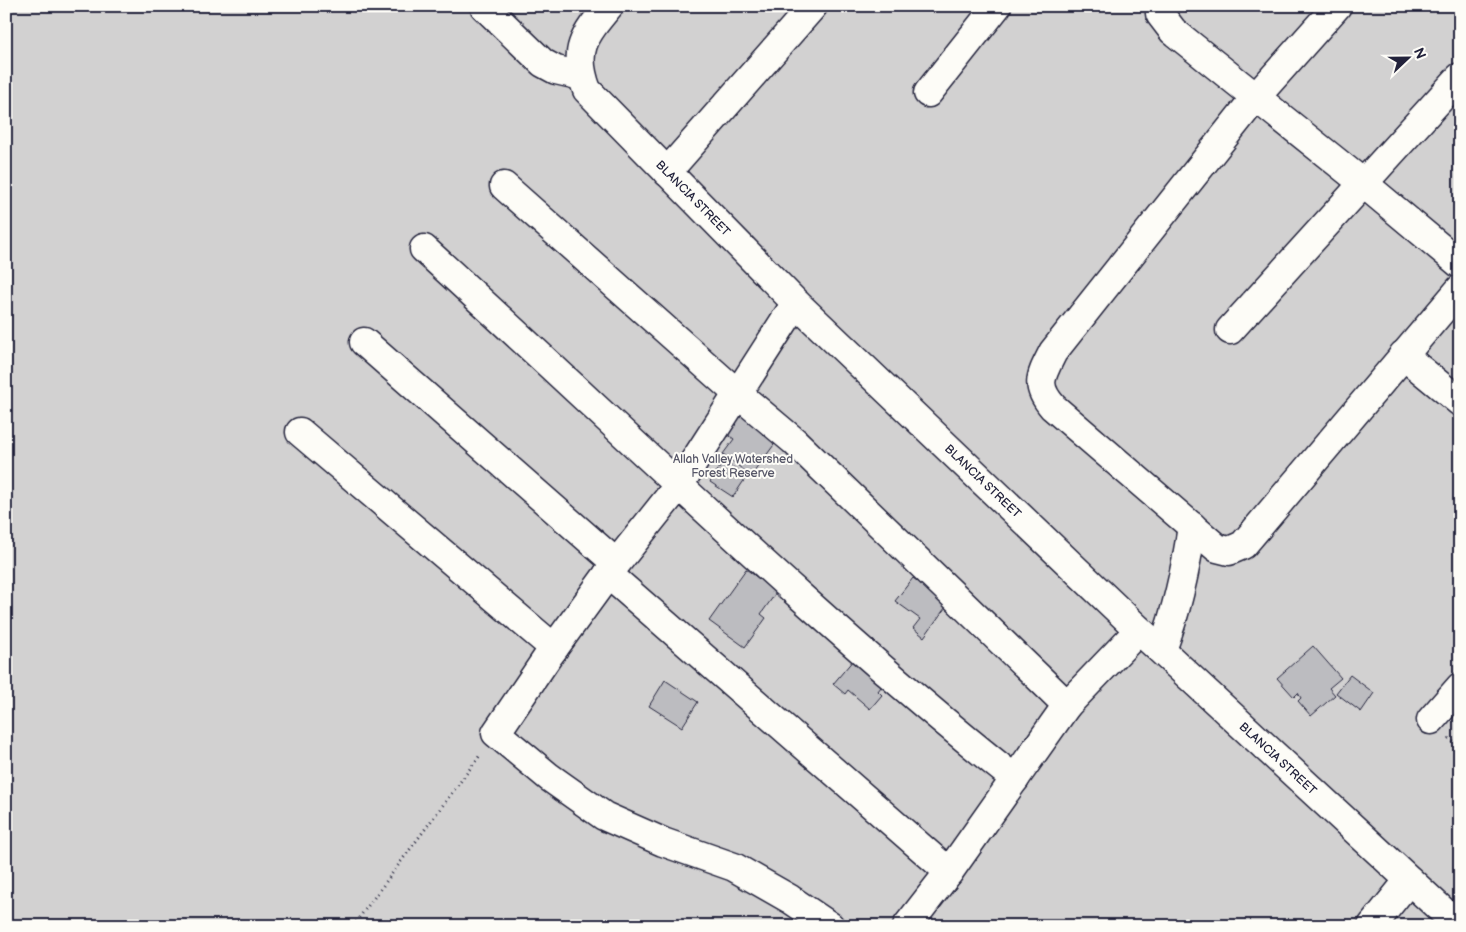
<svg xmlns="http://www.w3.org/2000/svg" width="1466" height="932" font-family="'Balsamiq Sans',sans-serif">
<rect width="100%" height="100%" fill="#f0efec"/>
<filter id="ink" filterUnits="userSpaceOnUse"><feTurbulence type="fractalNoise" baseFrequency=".02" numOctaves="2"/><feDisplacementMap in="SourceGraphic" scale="10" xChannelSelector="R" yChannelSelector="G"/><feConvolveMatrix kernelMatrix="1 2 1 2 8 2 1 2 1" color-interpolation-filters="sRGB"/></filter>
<g filter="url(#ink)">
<path fill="#d2d1d1" stroke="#7a7a86" d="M6,6H1460V926H6Z"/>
<path fill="#bcbcc0" stroke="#22223b" d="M744,405L782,434L751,476L723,454L734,439L724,432Z
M724,461L747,476L733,497L710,482Z
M746,569L758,578L764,569L783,583L761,614L766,618L745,647L709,621Z
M913,578L948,604L924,637L913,628L920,619L895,601Z
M1313,646L1341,678L1329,688L1335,695L1311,716L1298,701L1301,698L1298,693L1294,697L1277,678Z
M854,659L884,683L878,691L882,695L870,709L848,690L845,694L833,684Z
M1350,675L1374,693L1361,712L1336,693Z
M665,680L698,702L682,727L649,706Z"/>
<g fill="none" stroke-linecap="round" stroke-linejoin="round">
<g stroke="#22223b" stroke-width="31">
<g id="minor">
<path d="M484,6L543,63L556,70L582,76"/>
<path id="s1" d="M609,6C584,36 572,50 587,90L796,303L1139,630L1459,926"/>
<path d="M1160,6V14L1173,31L1363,183L1460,264"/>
<path d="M1337,6L1255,98L1053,352C1041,376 1034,385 1053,407L1217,548L1229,551L1243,545L1460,289"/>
<path d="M928,93L997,6"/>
<path d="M667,172L813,6"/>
<path d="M504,186L738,394L794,441L1067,705L1139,630"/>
<path d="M424,249C620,427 808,614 1015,779"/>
<path d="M796,303L679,485L608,574L549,655L496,733L549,777L604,816L663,842L734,867L790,899L830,926"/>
<path d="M1230,330L1460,77"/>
<path d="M364,342L616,563"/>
<path d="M1403,355L1460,402"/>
<path d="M300,432L554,648"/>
<path d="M608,574L949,872"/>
<path d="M1162,650C1177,610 1186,569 1192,526"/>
<path d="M1431,720L1460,687"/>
<path d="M907,926L949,872L1067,705"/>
<path d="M1372,926L1409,880"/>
</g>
</g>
<path stroke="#22223b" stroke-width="3" stroke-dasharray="1 4" stroke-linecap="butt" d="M1449,738L1460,748
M353,926L481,754"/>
<use href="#minor" stroke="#fdfcf7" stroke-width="28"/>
</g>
</g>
<g text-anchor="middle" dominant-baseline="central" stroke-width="4" stroke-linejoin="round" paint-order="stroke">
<g font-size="12" fill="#22223b" stroke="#fdfcf7">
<text stroke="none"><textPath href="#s1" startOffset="245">BLANCIA STREET</textPath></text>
<text stroke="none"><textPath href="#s1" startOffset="650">BLANCIA STREET</textPath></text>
<text stroke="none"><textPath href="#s1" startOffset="1055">BLANCIA STREET</textPath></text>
</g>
<g font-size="12" fill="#575768" stroke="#fdfcf7">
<text x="733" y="459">Allah Valley Watershed<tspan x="733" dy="14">Forest Reserve</tspan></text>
</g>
</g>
<rect width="1466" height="932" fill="none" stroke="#fdfcf7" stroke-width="25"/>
<rect x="12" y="12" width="1441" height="907" fill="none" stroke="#22223b" stroke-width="2" filter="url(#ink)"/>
<g transform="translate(1408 58) rotate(68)" stroke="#fdfcf7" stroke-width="4" paint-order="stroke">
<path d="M0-4L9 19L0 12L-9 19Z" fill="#22223b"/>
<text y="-8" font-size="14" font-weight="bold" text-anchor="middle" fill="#22223b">N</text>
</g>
</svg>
